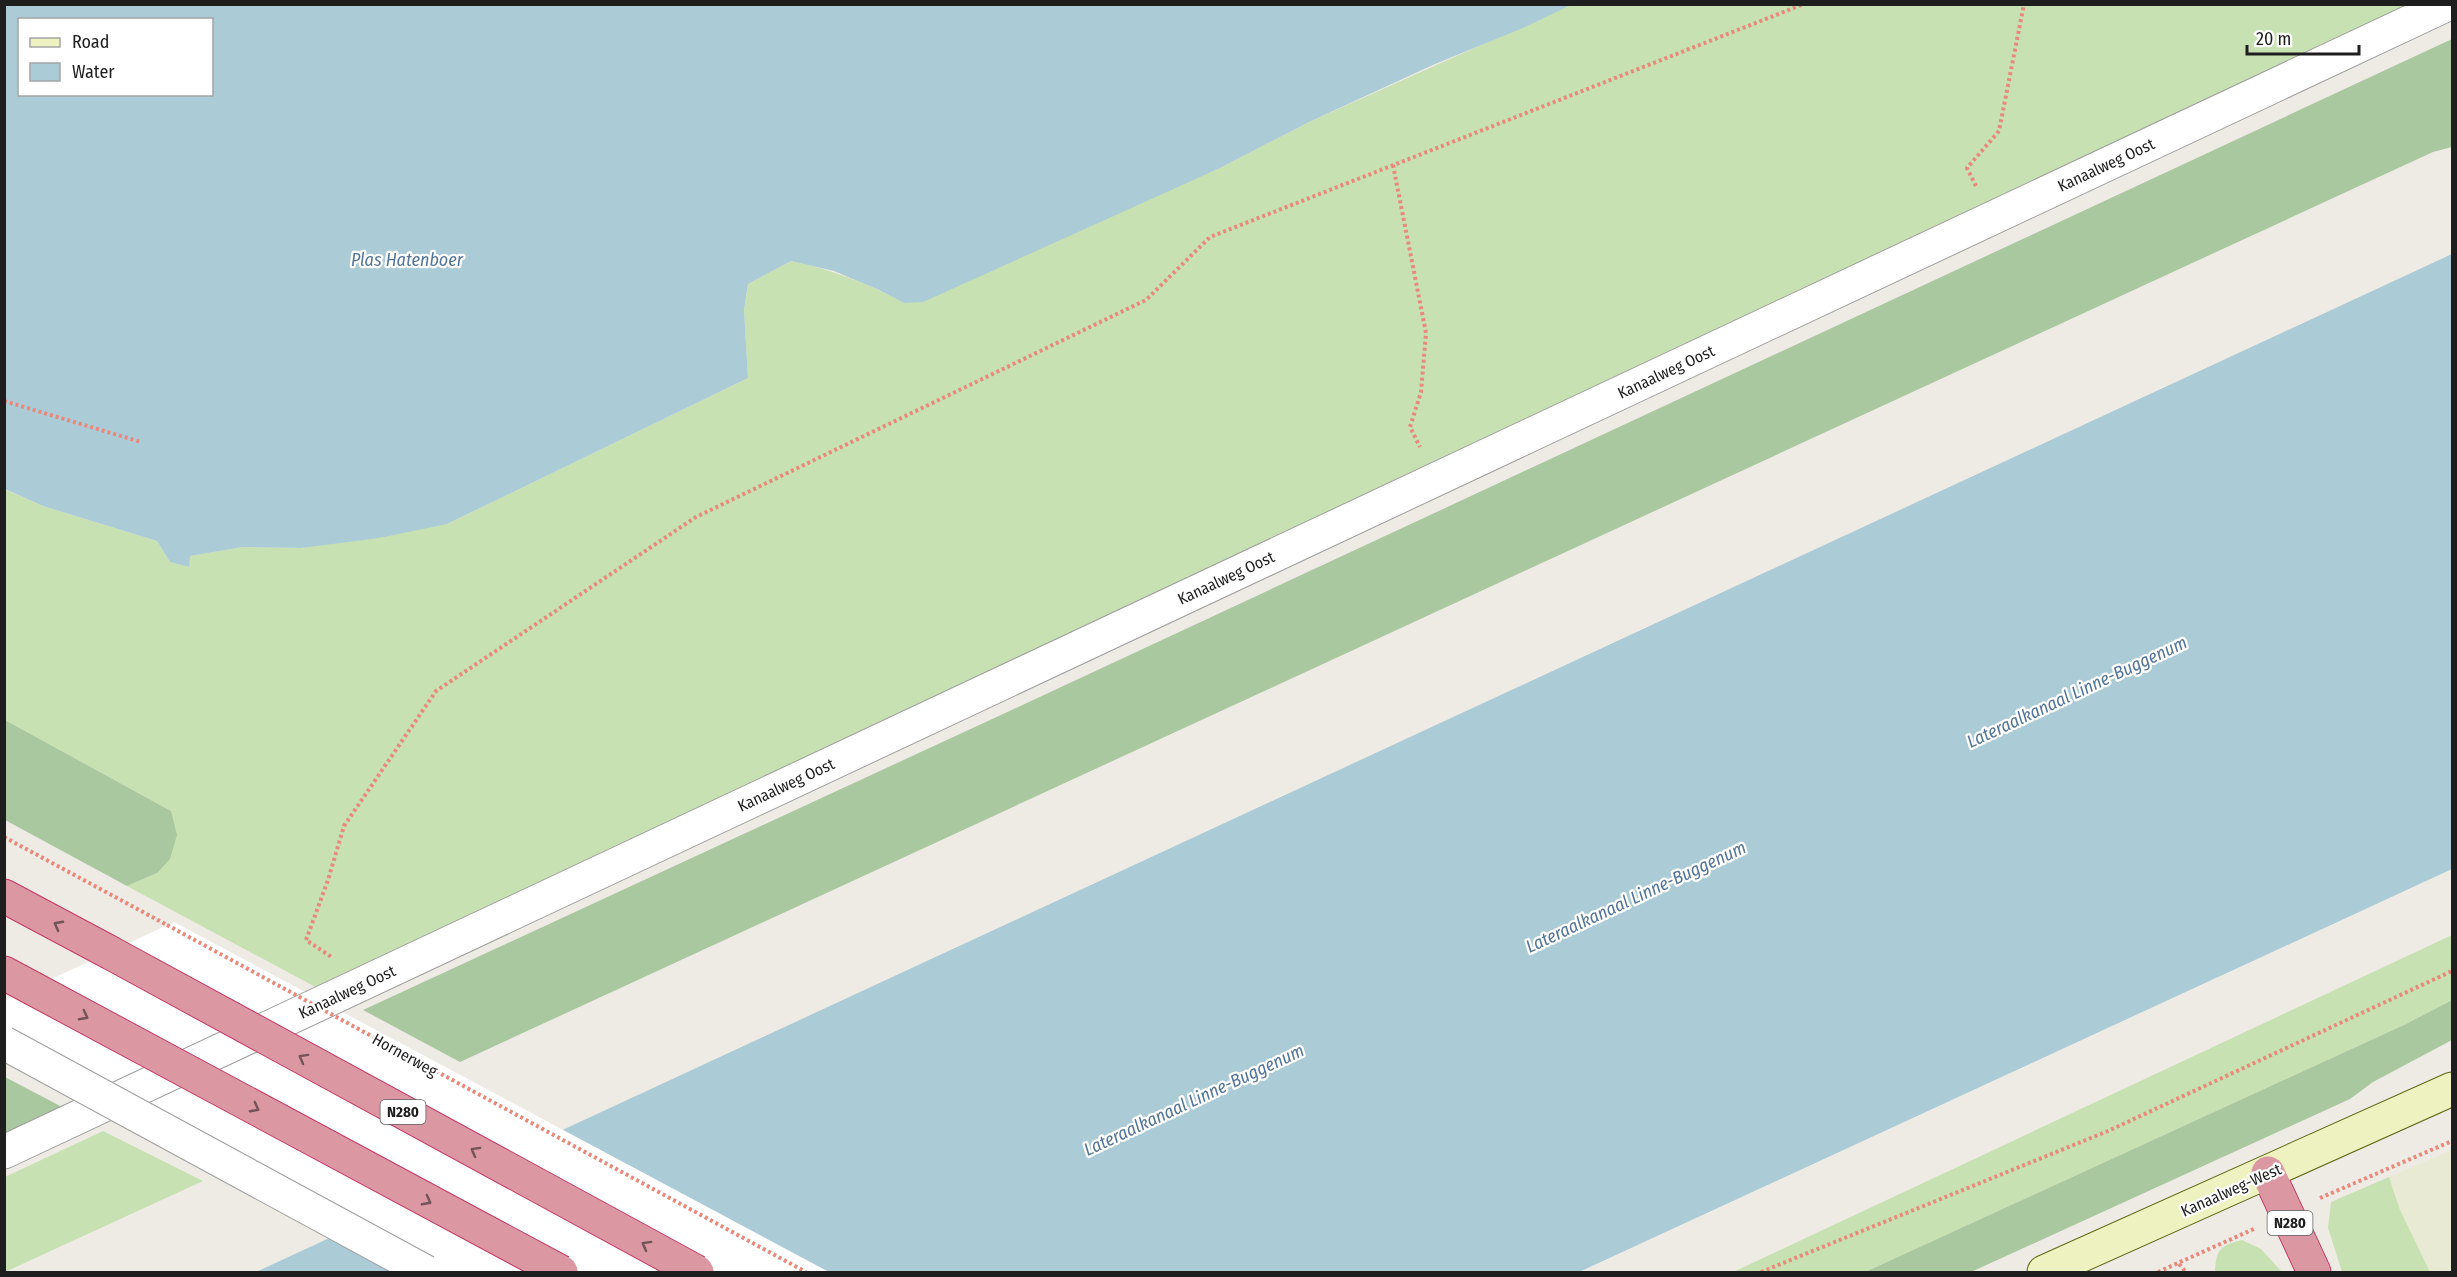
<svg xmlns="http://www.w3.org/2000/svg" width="2457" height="1277" font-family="'Fira Sans Condensed',sans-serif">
<rect width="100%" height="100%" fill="#eeebe5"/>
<path fill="#e8ead3" d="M2452,1150V1272H2430L2400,1210L2389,1177Z"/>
<path fill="#c8e1b2" d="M1571,5H2413L321,990L127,886L157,873L171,811L5,720L4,489L43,506L157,541L170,562L189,567V556L243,547L301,548L447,524L748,378L744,310L748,284L791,261C833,270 867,283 904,303L1220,168L1309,122Z
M2452,935V1000L2406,1024L1865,1272H1733Z
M103,1131L203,1181L5,1272V1177Z
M2389,1177L2400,1210L2430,1272H2342L2328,1228L2331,1202Z
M2242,1240L2261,1249L2282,1272H2215C2216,1250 2220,1245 2242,1240Z"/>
<path fill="#aac89f" d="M2452,39V147L2433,152L460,1062L363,1010L1003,714Z
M5,720L171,811L177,835L170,859L157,873L127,886L5,820Z
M2452,1000V1040L2373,1082L2350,1099L1971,1272H1865L2406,1024Z
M5,1077L66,1109L5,1137Z"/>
<path fill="#abcbd6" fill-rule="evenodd" d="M5,4H1571V5L1523,28L1435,64L1309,122L1220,168L923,302L904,303L879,290L834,271L791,261L748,284L744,310L748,378L447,524L379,538L301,548L243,547L190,556L189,567L170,562L157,541L43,506L5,489ZM20,20H212V94H20Z
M2452,254V869L1579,1272H256Z"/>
<path fill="#fff" d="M174,922L640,1171L829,1272H398L5,1060L4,1001Z"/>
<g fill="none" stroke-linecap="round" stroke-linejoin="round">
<g stroke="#9f9f9f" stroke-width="35">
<path id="street" d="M4,1152L2448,4"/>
</g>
<g stroke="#5c6713" stroke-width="35">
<path id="secondary" d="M2044,1272L2452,1089"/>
</g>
<g stroke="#c43a67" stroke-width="35">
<path id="highway" d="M4,896L109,952
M4,973L32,988
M2268,1173L2314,1272"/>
</g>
<path stroke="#e8897c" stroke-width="4" stroke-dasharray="3 3" stroke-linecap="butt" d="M1393,165L1426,333L1421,392L1410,427L1420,447
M1976,186L1967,168L1999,131L2024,4
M4,401L141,442
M4,837L167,925
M307,937L306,940L333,958
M306,940L328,880L344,826L436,691L696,517L1146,300L1210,237L1804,4
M2320,1198L2452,1141
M2179,1264L2186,1272
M1761,1272L2108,1131L2452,971
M2158,1272L2256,1228"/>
<use href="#street" stroke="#fff" stroke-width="33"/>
<use href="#secondary" stroke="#eef1c0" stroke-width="33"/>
<use href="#highway" stroke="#db97a2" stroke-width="33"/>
<g stroke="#9f9f9f" stroke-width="35" stroke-linecap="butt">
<path id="street-bridge" d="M4,1043L426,1272"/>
</g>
<g stroke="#c43a67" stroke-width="35" stroke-linecap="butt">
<path id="highway-bridge" d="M109,952L697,1272
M32,988L561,1272"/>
</g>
<path stroke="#e8897c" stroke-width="4" stroke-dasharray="3 3" stroke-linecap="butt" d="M167,925L806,1272"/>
<use href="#street-bridge" stroke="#fff" stroke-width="33"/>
<use href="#highway-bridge" stroke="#db97a2" stroke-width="33"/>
</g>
<defs><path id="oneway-chevron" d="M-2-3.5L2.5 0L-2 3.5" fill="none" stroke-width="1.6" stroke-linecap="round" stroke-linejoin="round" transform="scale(1.5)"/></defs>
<g stroke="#735459">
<use href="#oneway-chevron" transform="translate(58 925) rotate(-152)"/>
<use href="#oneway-chevron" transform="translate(84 1016) rotate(28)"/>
<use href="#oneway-chevron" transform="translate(303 1058) rotate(-151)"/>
<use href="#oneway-chevron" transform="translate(255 1108) rotate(28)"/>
<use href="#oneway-chevron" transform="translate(475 1151) rotate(-151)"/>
<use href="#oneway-chevron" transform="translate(427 1201) rotate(28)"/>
<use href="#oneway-chevron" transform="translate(646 1245) rotate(-151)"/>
</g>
<g text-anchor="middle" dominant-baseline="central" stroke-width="4.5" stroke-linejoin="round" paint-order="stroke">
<g fill="#fff" stroke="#626262" stroke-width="1.5">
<rect x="380.5" y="1100" width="45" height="24" rx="4.5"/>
<rect x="2267.5" y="1211" width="45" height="24" rx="4.5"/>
</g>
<g font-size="15" font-weight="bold" fill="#1e1e1e">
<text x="403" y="1112">N280</text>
<text x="2290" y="1223">N280</text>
</g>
<g font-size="16" fill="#1e1e1e" stroke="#fff">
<text transform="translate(2106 165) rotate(-25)">Kanaalweg Oost</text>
<text transform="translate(1666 372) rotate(-25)">Kanaalweg Oost</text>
<text transform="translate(1226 578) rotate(-25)">Kanaalweg Oost</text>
<text transform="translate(786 785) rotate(-25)">Kanaalweg Oost</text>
<text transform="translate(347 992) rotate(-25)">Kanaalweg Oost</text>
<text transform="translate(405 1055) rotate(29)">Hornerweg</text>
<text transform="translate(2231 1190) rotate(-24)">Kanaalweg-West</text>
</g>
<g font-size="18" font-style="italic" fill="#54759a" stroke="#fff">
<text x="407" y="260">Plas Hatenboer</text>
<text transform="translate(2077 692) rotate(-25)">Lateraalkanaal Linne-Buggenum</text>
<text transform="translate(1636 897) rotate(-25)">Lateraalkanaal Linne-Buggenum</text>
<text transform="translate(1194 1100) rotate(-25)">Lateraalkanaal Linne-Buggenum</text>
</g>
</g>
<rect width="2457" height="1277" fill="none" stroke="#1e1e1e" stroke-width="12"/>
<rect x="18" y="18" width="195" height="78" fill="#ffffff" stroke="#a5a5a5" stroke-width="1.5"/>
<rect x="30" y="38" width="30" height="9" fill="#eef1c0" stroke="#a5a5a5" stroke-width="1.5"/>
<text x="72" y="48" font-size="18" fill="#1e1e1e">Road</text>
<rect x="30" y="63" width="30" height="18" fill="#abcbd6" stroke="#a5a5a5" stroke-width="1.5"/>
<text x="72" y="78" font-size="18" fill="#1e1e1e">Water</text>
<path d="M2247 45v9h112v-9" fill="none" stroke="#1e1e1e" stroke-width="3"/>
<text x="2256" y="45" font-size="18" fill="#1e1e1e" stroke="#ffffff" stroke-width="4.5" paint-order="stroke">20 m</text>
</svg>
